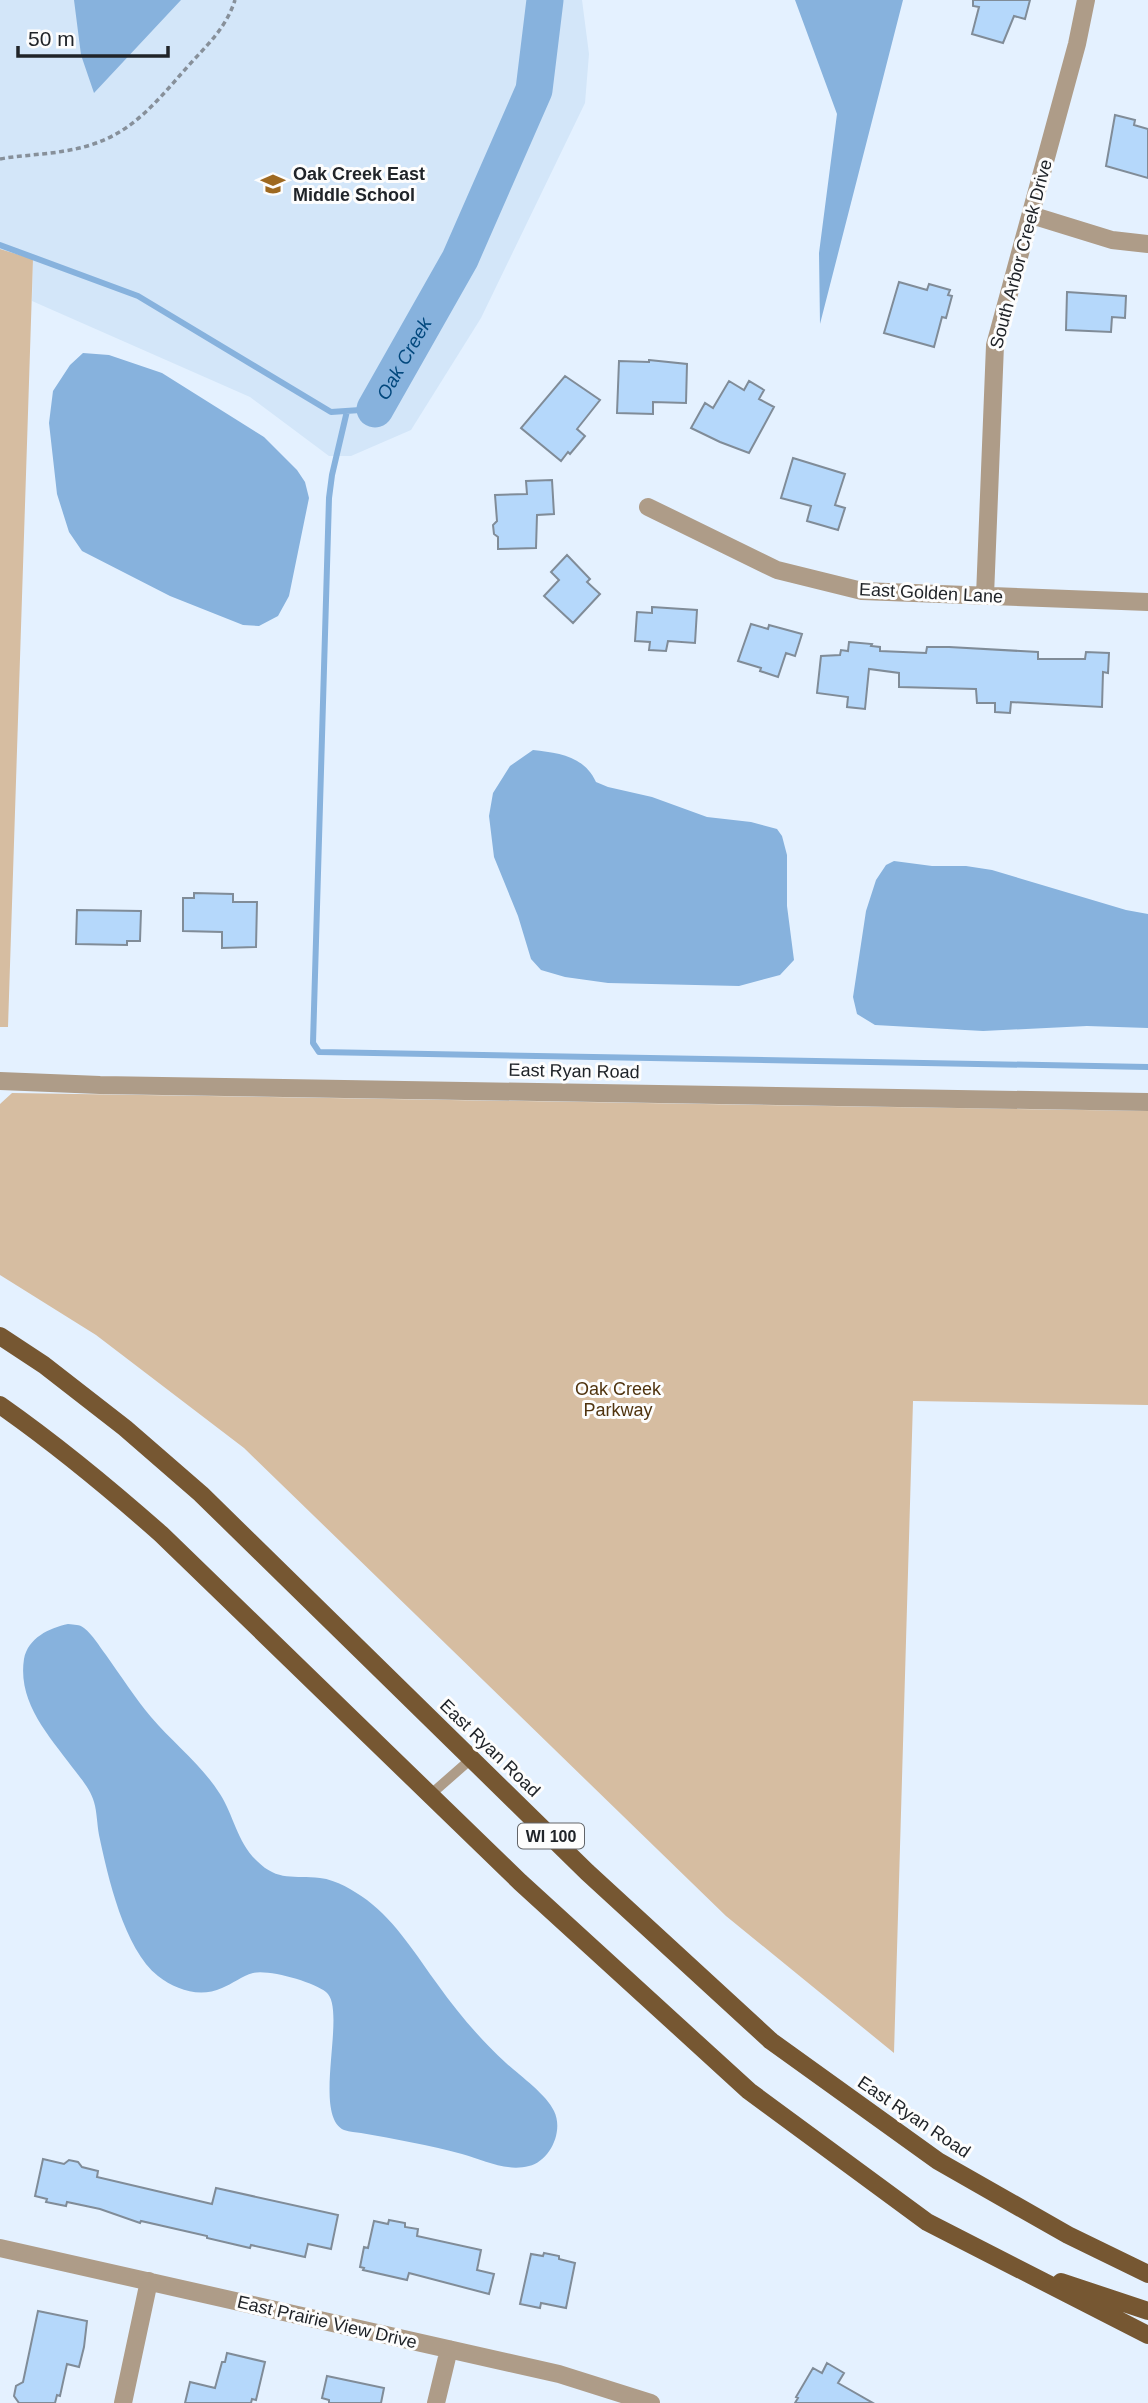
<svg xmlns="http://www.w3.org/2000/svg" width="1148" height="2403" font-family="Helvetica,sans-serif">
<rect width="100%" height="100%" fill="#e4f1ff"/>
<path fill="#d3e6f9" d="M0,0H582L589,54L585,103L481,318L411,430L351,456H329L250,397L32,301L33,259L0,249Z"/>
<path fill="#d6bda1" d="M0,249L33,259L8,1027H0Z
M12,1093L1148,1111V1405L913,1401L894,2053L726,1916L244,1448L96,1335L0,1275V1104Z"/>
<path fill="#87b2dd" d="M74,0H181L94,93L81,55Z
M795,0H903L820,324L819,253L837,114Z
M83,353L109,355L162,373L264,437L297,470L305,482L309,498L289,596L278,616L259,626L243,625L170,596L82,551L69,532L57,494L49,423L53,391L70,365Z
M533,750C559,753 584,756 596,782L608,787L652,797L707,817L751,822L777,829L782,836L787,855V906L794,960L780,975L739,986L608,983L565,977L541,970L531,959L518,916L494,857L489,816L493,793L510,766Z
M894,861L932,866H966L992,870L1126,910L1148,914V1028L1087,1026L983,1031L875,1025L857,1014L853,997L866,911L876,880L886,865Z
M68,1624C75,1625 79,1624 84,1628C93,1635 99,1646 106,1655C121,1676 135,1698 151,1717C174,1744 201,1764 220,1794C234,1816 237,1842 257,1861C278,1882 294,1875 320,1878C337,1880 353,1890 367,1900C397,1923 416,1955 438,1985C458,2013 480,2039 506,2063C519,2075 546,2094 554,2111C564,2131 550,2161 529,2166C506,2172 484,2160 462,2154C429,2145 395,2139 361,2133C356,2132 350,2132 344,2130C311,2115 348,2009 326,1992C314,1982 268,1969 253,1973C242,1976 232,1984 222,1988C200,1998 176,1990 158,1976C124,1949 108,1877 99,1835C97,1824 97,1812 94,1802C91,1791 83,1781 76,1772C52,1739 17,1704 24,1659C28,1638 49,1628 68,1624Z"/>
<g fill="none" stroke-linecap="round" stroke-linejoin="round">
<path stroke="#87b2dd" stroke-width="6" d="M0,245L138,296L331,412L375,409
M347,411L332,475L329,498L313,1043L319,1052L1148,1067"/>
<path stroke="#87b2dd" stroke-width="37" id="s1" d="M375,409L460,259L534,90L545,0"/>
</g>
<path fill="#b5d8fb" stroke="#808c98" stroke-width="2" d="M973,0H1030L1025,19L1014,16L1003,43L972,34L979,7L973,6Z
M1115,115L1135,120L1134,125L1148,129V178L1106,166Z
M899,282L927,290L929,284L950,290L948,295L952,296L946,318L942,317L934,347L884,333Z
M1067,292L1126,296L1125,318L1112,317L1111,332L1066,330Z
M649,360L687,364L686,403L653,402V414L617,413L619,361L649,362Z
M565,376L600,400L577,429L585,436L570,454L568,452L561,461L521,428Z
M729,381L744,390L749,381L764,390L759,399L774,407L749,453L720,442L691,428L705,403L713,408Z
M793,458L845,474L835,505L845,508L838,530L807,521L811,506L781,498Z
M552,480L554,514L537,515L536,548L498,549V537L494,534L493,525L497,521L495,495L527,494L526,481Z
M567,555L590,579L587,582L600,594L573,623L544,596L559,580L551,572Z
M652,607L697,610L695,643L668,641L666,651L649,650L650,642L635,641L637,612L652,613Z
M751,624L768,629L769,625L802,634L795,656L786,653L778,677L760,671L761,668L738,661Z
M849,642L872,644L871,646L880,647V651L926,653L927,647H949L1038,652V659H1085L1086,652L1109,653L1108,673L1103,672L1102,707L1011,702L1010,713L995,712V703H977L976,689L899,687V673L869,669L865,709L847,707L848,697L817,693L821,656L840,655L841,650L848,651Z
M194,893L233,894V902H257L256,947L222,948V932L183,931V898H194Z
M77,910L141,911L140,941H127V945L76,944Z
M43,2159L64,2164L69,2160L78,2162L82,2167L98,2171L97,2177L212,2204L216,2188L338,2215L331,2249L308,2244L305,2257L251,2245L250,2248L207,2238V2236L141,2221L140,2223L100,2209L67,2202L66,2206L46,2202L47,2199L35,2196Z
M389,2220L405,2223V2227L418,2229L417,2236L481,2250L477,2270L494,2274L489,2294L409,2273L407,2280L363,2270L364,2268L360,2267L364,2247L368,2248L374,2221L388,2224Z
M544,2253L559,2256V2259L575,2263L566,2308L541,2303L540,2308L520,2304L531,2254L543,2256Z
M38,2311L87,2321L84,2347L79,2367L67,2364L60,2396L57,2395L55,2403H19L14,2396L16,2386L23,2382Z
M227,2353L265,2362L256,2400L252,2399L251,2403H185L190,2382L215,2388L222,2362H225Z
M827,2363L844,2373L838,2383L873,2403H795L798,2398L796,2397L813,2368L822,2373Z
M327,2376L384,2388L381,2403H329V2400L322,2398Z"/>
<g fill="none" stroke-linecap="round" stroke-linejoin="round">
<path stroke="#87909a" stroke-width="3.5" stroke-dasharray="5 3.5" stroke-linecap="butt" d="M0,159C21,155 43,155 64,151C126,142 151,108 189,65C208,44 226,28 235,0"/>
<path stroke="#ae9c88" stroke-width="10" d="M430,1795L471,1759"/>
<path stroke="#ae9c88" stroke-width="18" d="M1031,215L1112,240L1148,244
M648,507L777,570L862,591L1148,602
M985,596L995,345L1077,44L1086,0
M0,1081L100,1085L1148,1102
M0,2248L559,2374L651,2403
M123,2403L149,2281
M436,2403L449,2349"/>
<path stroke="#765732" stroke-width="18" d="M0,1336L44,1365L125,1428L201,1494L587,1872L771,2041L938,2161L1068,2235L1148,2274
M0,1405C57,1445 109,1488 161,1534L520,1882L749,2091L927,2222L1148,2335
M1061,2282L1148,2311"/>
</g>
<defs>
<g id="school-bare" transform="scale(1.89)"><path d="M0-5L7-2L0 1L-7-2ZM-4 1L0 2.5L4 1V4Q0 6-4 4Z" fill="#9e6921" stroke="#fdfdfd" stroke-width="2.5" paint-order="stroke"/></g>
</defs>
<g fill-rule="evenodd">
<use href="#school-bare" x="273" y="184"/>
</g>
<g text-anchor="middle" dominant-baseline="central" stroke-width="6" stroke-linejoin="round" paint-order="stroke">
<rect fill="#fdfdfd" stroke="#626569" stroke-width="2" x="518" y="1823.5" width="66" height="25" rx="5"/>
<g font-size="16" font-weight="bold" fill="#202429">
<text x="551" y="1836">WI 100</text>
</g>
<g font-size="18" font-weight="bold" fill="#202429" stroke="#fdfdfd" text-anchor="start">
<text x="293" y="174">Oak Creek East<tspan x="293" dy="21">Middle School</tspan></text>
</g>
<g font-size="18" fill="#202429" stroke="#fdfdfd">
<text transform="translate(1021 254) rotate(-75)">South Arbor Creek Drive</text>
<text transform="translate(931 593) rotate(3)">East Golden Lane</text>
<text transform="translate(574 1071) rotate(1)">East Ryan Road</text>
<text transform="translate(490 1748) rotate(44)">East Ryan Road</text>
<text transform="translate(914 2117) rotate(34)">East Ryan Road</text>
<text transform="translate(327 2322) rotate(13)">East Prairie View Drive</text>
</g>
<g font-size="18" fill="#50340f" stroke="#fdfdfd">
<text x="618" y="1389">Oak Creek<tspan x="618" dy="21">Parkway</tspan></text>
</g>
<g font-size="19" font-style="italic" fill="#02487d" stroke="#fdfdfd">
<text stroke="none"><textPath href="#s1" startOffset="58">Oak Creek</textPath></text>
</g>
</g>
<path d="M18 46v10h150v-10" fill="none" stroke="#202429" stroke-width="3.5"/>
<text x="28" y="46" font-size="21" fill="#202429" stroke="#fdfdfd" stroke-width="5" paint-order="stroke">50 m</text>
</svg>
